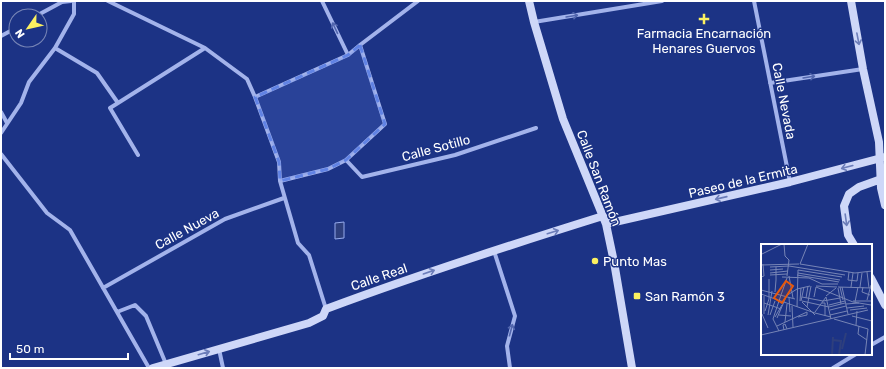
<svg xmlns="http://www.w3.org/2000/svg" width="886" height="369" font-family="Rubik,sans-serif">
<rect width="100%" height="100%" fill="#1c3385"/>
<path fill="#2e3f7d" stroke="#96abed" d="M344,222V238L335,239V223Z"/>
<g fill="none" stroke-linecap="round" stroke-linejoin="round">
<path stroke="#a3b3eb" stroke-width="4" d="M108,1L205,48L247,79L255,97L348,55L360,45L418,1
M322,1L348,55
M754,1L790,182
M36,16L62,2L71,1
M534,22L662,1
M1,36L16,28
M55,48L97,73L118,103L205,48
M770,83L863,69
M255,97L279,162L280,181L298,243L309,255L326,309
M118,103L110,108L138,155
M1,112L7,123
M1,133L21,103L29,82L55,48L74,14V1
M1,154L47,213L70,230L149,368
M346,160L362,177L455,155L536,128
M280,181L328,169L346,160L385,124L360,45
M494,251L515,316L507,346L510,368
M103,288L225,219L284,198
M117,312L135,305L146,316L166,364
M871,345L885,337
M219,349L223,368
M833,368L856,354"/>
<path stroke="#ced7f8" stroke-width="8" d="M529,1L534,22L563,119L606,224L614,262L632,368
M851,1L863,69L879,142L881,188L885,205
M606,224L790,182L885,157
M854,245L848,235L844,206L849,194L859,187L884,178
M871,278L885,305
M153,368L309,323L323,316L326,309C417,275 510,245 603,216"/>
</g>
<defs><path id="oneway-shaft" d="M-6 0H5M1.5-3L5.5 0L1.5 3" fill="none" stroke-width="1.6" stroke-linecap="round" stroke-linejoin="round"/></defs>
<g stroke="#5266ae">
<use href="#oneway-shaft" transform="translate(572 16) rotate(-9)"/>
<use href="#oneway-shaft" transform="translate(335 28) rotate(-115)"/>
<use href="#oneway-shaft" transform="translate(809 77) rotate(-9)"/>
<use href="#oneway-shaft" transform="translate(511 330) rotate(-75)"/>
</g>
<g stroke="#6c7db9">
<use href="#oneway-shaft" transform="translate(858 39) rotate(79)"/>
<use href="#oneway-shaft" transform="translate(847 167) rotate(165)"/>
<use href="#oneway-shaft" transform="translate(721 198) rotate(167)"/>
<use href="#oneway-shaft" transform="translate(846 220) rotate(82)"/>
<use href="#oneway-shaft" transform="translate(553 232) rotate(-17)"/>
<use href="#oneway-shaft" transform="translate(429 272) rotate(-19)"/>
<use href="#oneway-shaft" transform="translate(204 353) rotate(-16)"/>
</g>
<path fill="#6183e4" fill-opacity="0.2" stroke="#6183e4" stroke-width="3" stroke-dasharray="8 5" stroke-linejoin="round" d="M360,45L385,124L346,160L328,169L280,181L279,162L255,97L348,55Z"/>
<g fill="#fcf160" stroke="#1c3385" stroke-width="1.5">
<path d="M702 13h4v4h4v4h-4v4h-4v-4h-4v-4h4z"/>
<circle cx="595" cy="261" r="4"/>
<rect x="633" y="292" width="8" height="8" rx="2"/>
</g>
<g text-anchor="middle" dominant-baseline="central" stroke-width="3" stroke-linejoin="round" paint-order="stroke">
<g font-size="13" fill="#fff" stroke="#1c3385" text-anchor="start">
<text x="704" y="33" text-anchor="middle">Farmacia Encarnación<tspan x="704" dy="15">Henares Guervos</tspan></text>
<text x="603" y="261">Punto Mas</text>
<text x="645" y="296">San Ramón 3</text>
</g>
<g font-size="13" fill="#fff" stroke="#1c3385">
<text transform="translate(784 101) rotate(79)">Calle Nevada</text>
<text transform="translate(436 148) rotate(-15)">Calle Sotillo</text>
<text transform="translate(599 178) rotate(69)">Calle San Ramón</text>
<text transform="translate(743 181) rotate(-13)">Paseo de la Ermita</text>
<text transform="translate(187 229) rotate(-29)">Calle Nueva</text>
<text transform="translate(379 277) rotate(-19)">Calle Real</text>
</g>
</g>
<g transform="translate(761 244)">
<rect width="111" height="111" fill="#1c3385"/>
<path fill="none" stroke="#2e3f7d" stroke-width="2" d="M71,96L80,97L78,111M81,105L85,89M71,111L72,93"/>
<path fill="none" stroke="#7785b6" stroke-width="1" d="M23,0L24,12L28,16L26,32M1,10L21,0M39,20L47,0M39,20L94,29L111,27M0,21L38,20M9,23L28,22L84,31M15,23V36M9,26L22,25M37,26L81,33M88,28L87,36L96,37L97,29M106,28L108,44M9,29L27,27M37,29L79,36M9,31L26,30M36,31L78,38M28,32L32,54M0,33L3,32L2,20M21,33L48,34L61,40H77M55,42L76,43M77,43L111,44M79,43L82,56M81,43L87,70M90,43L92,29M99,43L101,29M102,43L101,48L109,51M77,44L80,60M0,46L34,55M14,48L15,36M0,50L54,69M20,51L26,34M25,52L36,45L49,42M65,52L75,44M28,53L29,68M41,53L62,57L79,54M53,53L55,43L92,58L110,61M65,53L70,75M45,54L47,42M106,56L110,41M39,57L40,44M40,57L43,43M41,57L68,63L84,59M92,57H111M41,58L54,71M94,58L97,43M3,59L20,65M61,59H64V72M85,60L98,59M68,61L84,57M31,62L32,83M36,63L37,26M46,63L50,42M86,64L103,62M69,66L85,62M89,66L106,64M4,67L8,55V35M54,68L65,53M54,69L70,73M1,70L7,84M3,70V52M7,71L11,47M9,71L14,57M18,71L30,72M69,71L86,67M91,72L111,77M14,73L21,61M37,73L46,71V68M16,74L25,53M73,75L107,85M60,77L107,66M24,78L26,60M95,81L96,67M16,82L46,68M98,82L97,90L106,96M23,86L22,81L24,80L26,85M18,87L12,75L20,51M0,91L60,77M104,111L107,85"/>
<path fill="#e8590c" fill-opacity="0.15" stroke="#e8590c" stroke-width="2" d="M25,37L32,42L21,59L13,54Z"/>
<rect width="111" height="111" fill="none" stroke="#fff" stroke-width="2"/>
</g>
<rect width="886" height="369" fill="none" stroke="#ffffff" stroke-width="4"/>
<g transform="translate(28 28) rotate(236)"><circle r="19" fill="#1c3385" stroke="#7785b6"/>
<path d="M0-3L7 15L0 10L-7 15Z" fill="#fcf160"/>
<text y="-6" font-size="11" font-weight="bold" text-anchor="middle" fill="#ffffff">N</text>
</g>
<path d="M10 353v6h118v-6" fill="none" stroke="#ffffff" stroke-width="2"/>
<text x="16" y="353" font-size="12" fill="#ffffff" stroke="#1c3385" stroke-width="3" paint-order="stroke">50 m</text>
</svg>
